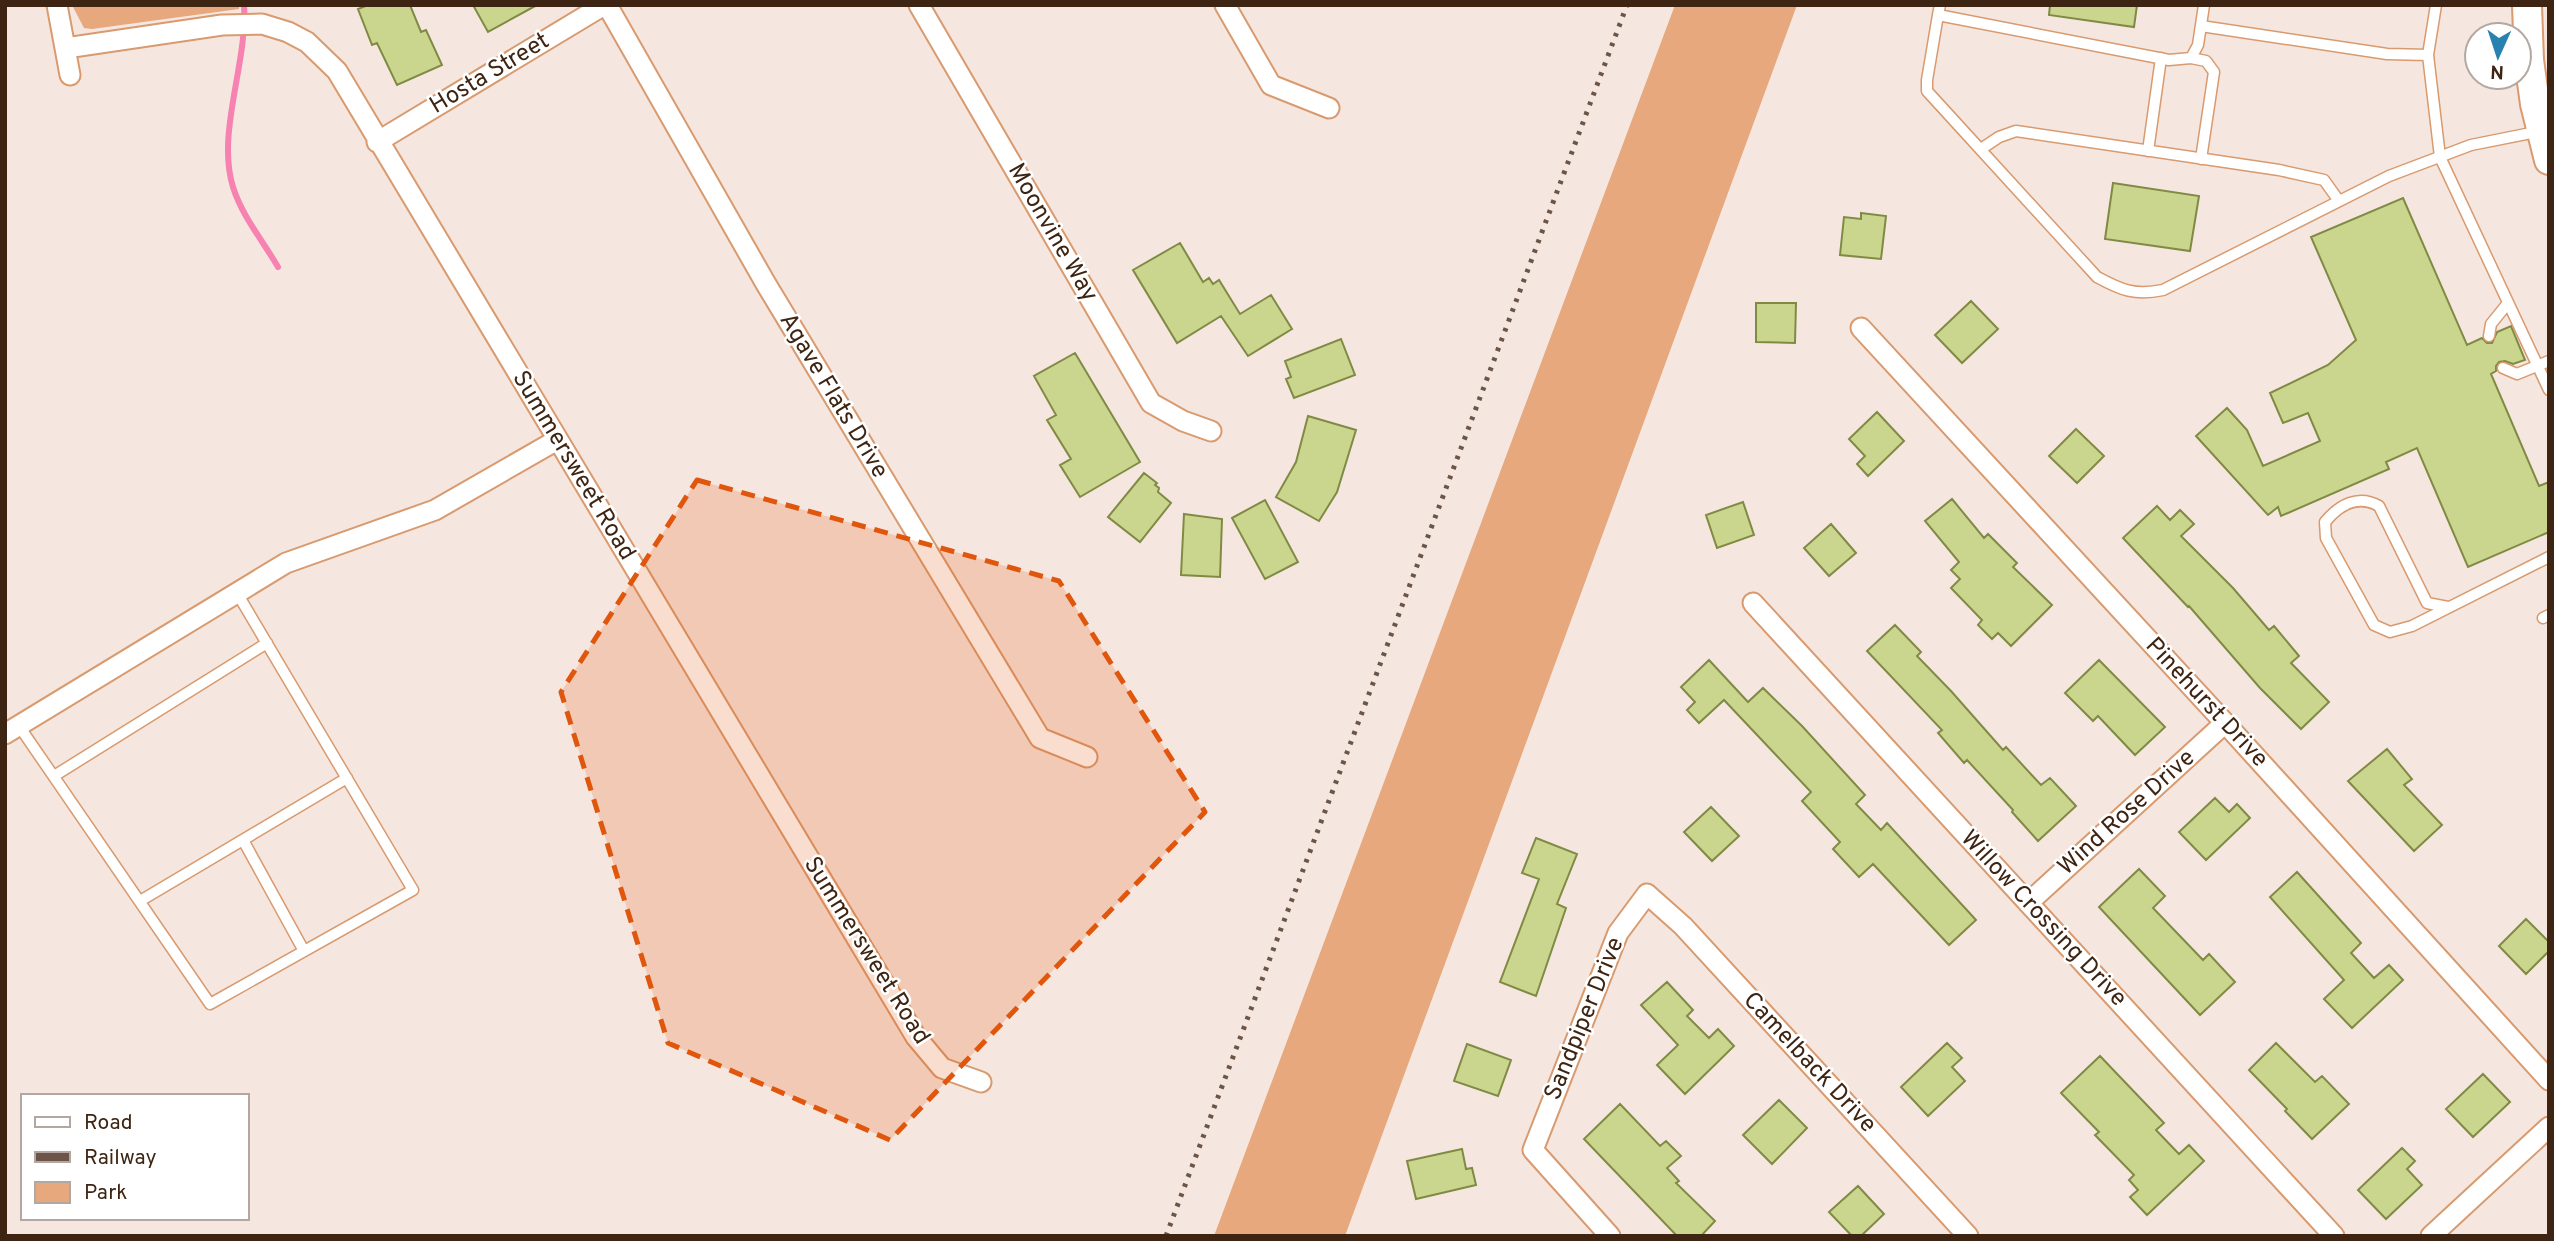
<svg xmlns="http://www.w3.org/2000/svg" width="2554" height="1241" font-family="Overpass,sans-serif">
<rect width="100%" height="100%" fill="#f5e7df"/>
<path fill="#e6a87c" d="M72,5H239V9L92,29L84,28Z
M1675,5H1797L1345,1236H1214Z"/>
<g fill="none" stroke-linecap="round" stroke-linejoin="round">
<path stroke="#f781b0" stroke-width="6" d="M244,5C248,62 216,133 233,187C242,216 263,241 278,267"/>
</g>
<path fill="#cad68e" stroke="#808a44" stroke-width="2" d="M368,5H410L421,32L426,30L442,65L397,85L377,43L372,45L358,9Z
M473,5H537L488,32Z
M2050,5H2137L2134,27L2049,15Z
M2113,183L2199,196L2190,251L2105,239Z
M2403,198L2467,345L2482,338L2487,343H2492L2497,332L2511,326L2525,360L2513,364L2505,361L2499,362L2496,366V371L2491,374L2539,486L2549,482V532L2468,567L2417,448L2386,462L2389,469L2281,516L2278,507L2268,515L2196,436L2227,408L2247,430L2263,466L2320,441L2308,413L2283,423L2270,393L2328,365L2356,340L2311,237Z
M1861,213L1886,216L1881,259L1840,255L1844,217L1861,219Z
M1180,243L1203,282L1209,278L1213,284L1219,280L1240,314L1271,295L1292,329L1248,356L1221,316L1177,343L1133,270Z
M1971,301L1998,329L1962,363L1935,335Z
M1756,303H1796L1795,343L1756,342Z
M1341,339L1355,375L1294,398L1286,379L1291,377L1285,361Z
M1075,353L1140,462L1080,497L1060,465L1071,459L1047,420L1056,415L1034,376Z
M1877,412L1904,441L1868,476L1857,464L1865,456L1849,439Z
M1308,416L1356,430L1337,492L1319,521L1276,497L1296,462Z
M2076,429L2104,456L2077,483L2049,456Z
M1144,473L1157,483L1155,485L1159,488L1158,492L1171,503L1140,542L1108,517Z
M1952,499L1984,538L1988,534L2017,563L2013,567L2052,605L2011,646L1998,633L1992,639L1978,625L1982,620L1951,588L1960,579L1951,570L1959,562L1925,521Z
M1265,500L1298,562L1265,579L1232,518Z
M1743,502L1754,535L1717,548L1706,515Z
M2157,506L2170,520L2180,510L2194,524L2181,536L2233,588L2269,630L2274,626L2299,656L2291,663L2329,702L2301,729L2260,688L2189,606L2188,607L2123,538Z
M1184,514L1222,519L1220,577L1181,575Z
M1831,524L1856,553L1829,576L1804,548Z
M1895,625L1921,652L1917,656L1951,691L2003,750L2006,747L2041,785L2050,778L2076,806L2038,841L2012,812L2013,810L1967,760L1964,763L1938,733L1942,730L1867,651Z
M1709,660L1748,702L1763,688L1802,726L1865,795L1856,804L1881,830L1887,823L1976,920L1949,945L1873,864L1859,877L1833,849L1840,842L1802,801L1811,792L1724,700L1699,723L1687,710L1695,702L1681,687Z
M2099,660L2165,727L2135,755L2098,716L2093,721L2065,693Z
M2387,749L2412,779L2404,785L2442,825L2414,851L2348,781Z
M2215,798L2229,812L2237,804L2250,818L2206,860L2179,832Z
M1711,807L1739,836L1712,861L1684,832Z
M1536,838L1577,854L1557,904L1566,908L1536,996L1500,982L1539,879L1522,873Z
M2139,869L2165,896L2153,908L2203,960L2209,954L2235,982L2200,1015L2099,907Z
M2297,872L2361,943L2351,953L2374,978L2389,965L2403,980L2352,1028L2324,999L2344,980L2270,897Z
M2526,919L2549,942V951L2526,974L2499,946Z
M1667,982L1693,1010L1687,1016L1709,1038L1718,1029L1734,1046L1685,1094L1657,1065L1678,1045L1641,1005Z
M1947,1043L1962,1058L1952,1067L1965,1081L1928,1116L1901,1087Z
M2276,1043L2315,1082L2322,1076L2349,1104L2312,1139L2285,1111L2287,1109L2249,1070Z
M1467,1044L1511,1060L1498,1096L1454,1081Z
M2100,1056L2164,1123L2156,1130L2179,1154L2189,1145L2204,1161L2147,1215L2130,1197L2138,1190L2129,1180L2134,1175L2095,1135L2099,1132L2061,1093Z
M2483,1074L2510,1102L2473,1137L2446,1109Z
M1779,1100L1807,1128L1772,1164L1743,1135Z
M1620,1104L1660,1146L1666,1141L1681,1156L1667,1168L1679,1181L1676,1183L1715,1221L1701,1236H1677L1584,1139Z
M2402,1148L2415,1161L2407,1169L2422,1185L2386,1219L2358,1190Z
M1462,1149L1466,1169L1472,1168L1476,1185L1416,1199L1407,1161Z
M1858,1186L1884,1214L1861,1236H1852L1829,1212Z"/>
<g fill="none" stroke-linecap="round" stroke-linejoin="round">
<g stroke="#d89a6e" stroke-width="13">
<path id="lane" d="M1940,5L1938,15L2169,60L2191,58L2198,45L2204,5
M2436,5L2428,55L2440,157L2549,390
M1938,15L1927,80V91L2097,277C2121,290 2135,296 2163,290L2389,176L2471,145L2541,131
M2201,26L2387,54L2428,55
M2191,58L2206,61L2214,72L2201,159
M1981,149L1999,137L2016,131L2279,170L2324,180L2339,201
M2148,151L2161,58
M2489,336L2491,324L2508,303
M2503,368L2517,374L2549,361
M2448,607L2427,603L2379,506C2358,494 2339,505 2325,522L2326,538L2374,625L2390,632L2412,626L2549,557
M2543,618L2549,615
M19,726L210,1004L413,890L237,593
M54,776L267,643
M243,840L304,951
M140,901L347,778"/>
</g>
<g stroke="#d89a6e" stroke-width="23">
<path id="street" d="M57,5L70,75
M607,5L766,284L1040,738L1087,757
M919,5L1151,403L1183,421L1211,431
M1225,5L1271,85L1329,108
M66,48L222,25L262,24L288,32L307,42L337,71L916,1037L942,1068L981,1082
M377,142L604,5
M1861,328L2225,723L2549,1080
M1753,603L2334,1236
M5,734L286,563L435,510L557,440
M2028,903L2225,723
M1610,1236L1533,1150L1618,933L1647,894L1683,926L1968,1236
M2431,1236L2549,1127"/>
</g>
<g stroke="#d89a6e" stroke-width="32">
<path id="secondary" d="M2527,5L2529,60L2535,104L2549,160"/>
</g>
<use href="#lane" stroke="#fff" stroke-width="10"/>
<use href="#street" stroke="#fff" stroke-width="19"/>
<use href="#secondary" stroke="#fff" stroke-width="28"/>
<path stroke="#6c5546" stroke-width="5" stroke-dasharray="3.5 7" stroke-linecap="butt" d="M1166,1236L1627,5"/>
</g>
<path fill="#e0560c" fill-opacity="0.2" stroke="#e0560c" stroke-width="5" stroke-dasharray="14 9" stroke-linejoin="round" d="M697,480L1059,581L1205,812L890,1140L668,1043L561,692Z"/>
<g text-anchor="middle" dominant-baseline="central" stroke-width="5" stroke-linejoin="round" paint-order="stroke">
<g font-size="24" fill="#3e2513" stroke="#fff">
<text transform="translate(490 74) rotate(-31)">Hosta Street</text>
<text transform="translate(1052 233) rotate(60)">Moonvine Way</text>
<text transform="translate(833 396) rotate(59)">Agave Flats Drive</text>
<text transform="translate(573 466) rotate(59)">Summersweet Road</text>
<text transform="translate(2206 703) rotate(47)">Pinehurst Drive</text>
<text transform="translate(2127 813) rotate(-42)">Wind Rose Drive</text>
<text transform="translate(2043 919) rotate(47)">Willow Crossing Drive</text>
<text transform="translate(866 951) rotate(58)">Summersweet Road</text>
<text transform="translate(1585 1019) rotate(-68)">Sandpiper Drive</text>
<text transform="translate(1809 1063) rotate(47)">Camelback Drive</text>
</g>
</g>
<rect width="2554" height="1241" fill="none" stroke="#3e2513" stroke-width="14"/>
<rect x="21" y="1094" width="228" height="126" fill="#ffffff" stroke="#b2a8a1" stroke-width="2"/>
<rect x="35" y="1117" width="35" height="10" fill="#ffffff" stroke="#b2a8a1" stroke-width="2"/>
<text x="84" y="1129" font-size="21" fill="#3e2513">Road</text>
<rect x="35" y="1152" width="35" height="10" fill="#6c5546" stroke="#b2a8a1" stroke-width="2"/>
<text x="84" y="1164" font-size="21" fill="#3e2513">Railway</text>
<rect x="35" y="1182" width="35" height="21" fill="#e6a87c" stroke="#b2a8a1" stroke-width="2"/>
<text x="84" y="1199" font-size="21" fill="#3e2513">Park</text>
<g transform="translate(2498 56) rotate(183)"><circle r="33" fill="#ffffff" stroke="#b2a8a1" stroke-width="2"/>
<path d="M0-5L12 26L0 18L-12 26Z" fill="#2882b0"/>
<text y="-10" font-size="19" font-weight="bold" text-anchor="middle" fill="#3e2513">N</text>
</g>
</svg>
